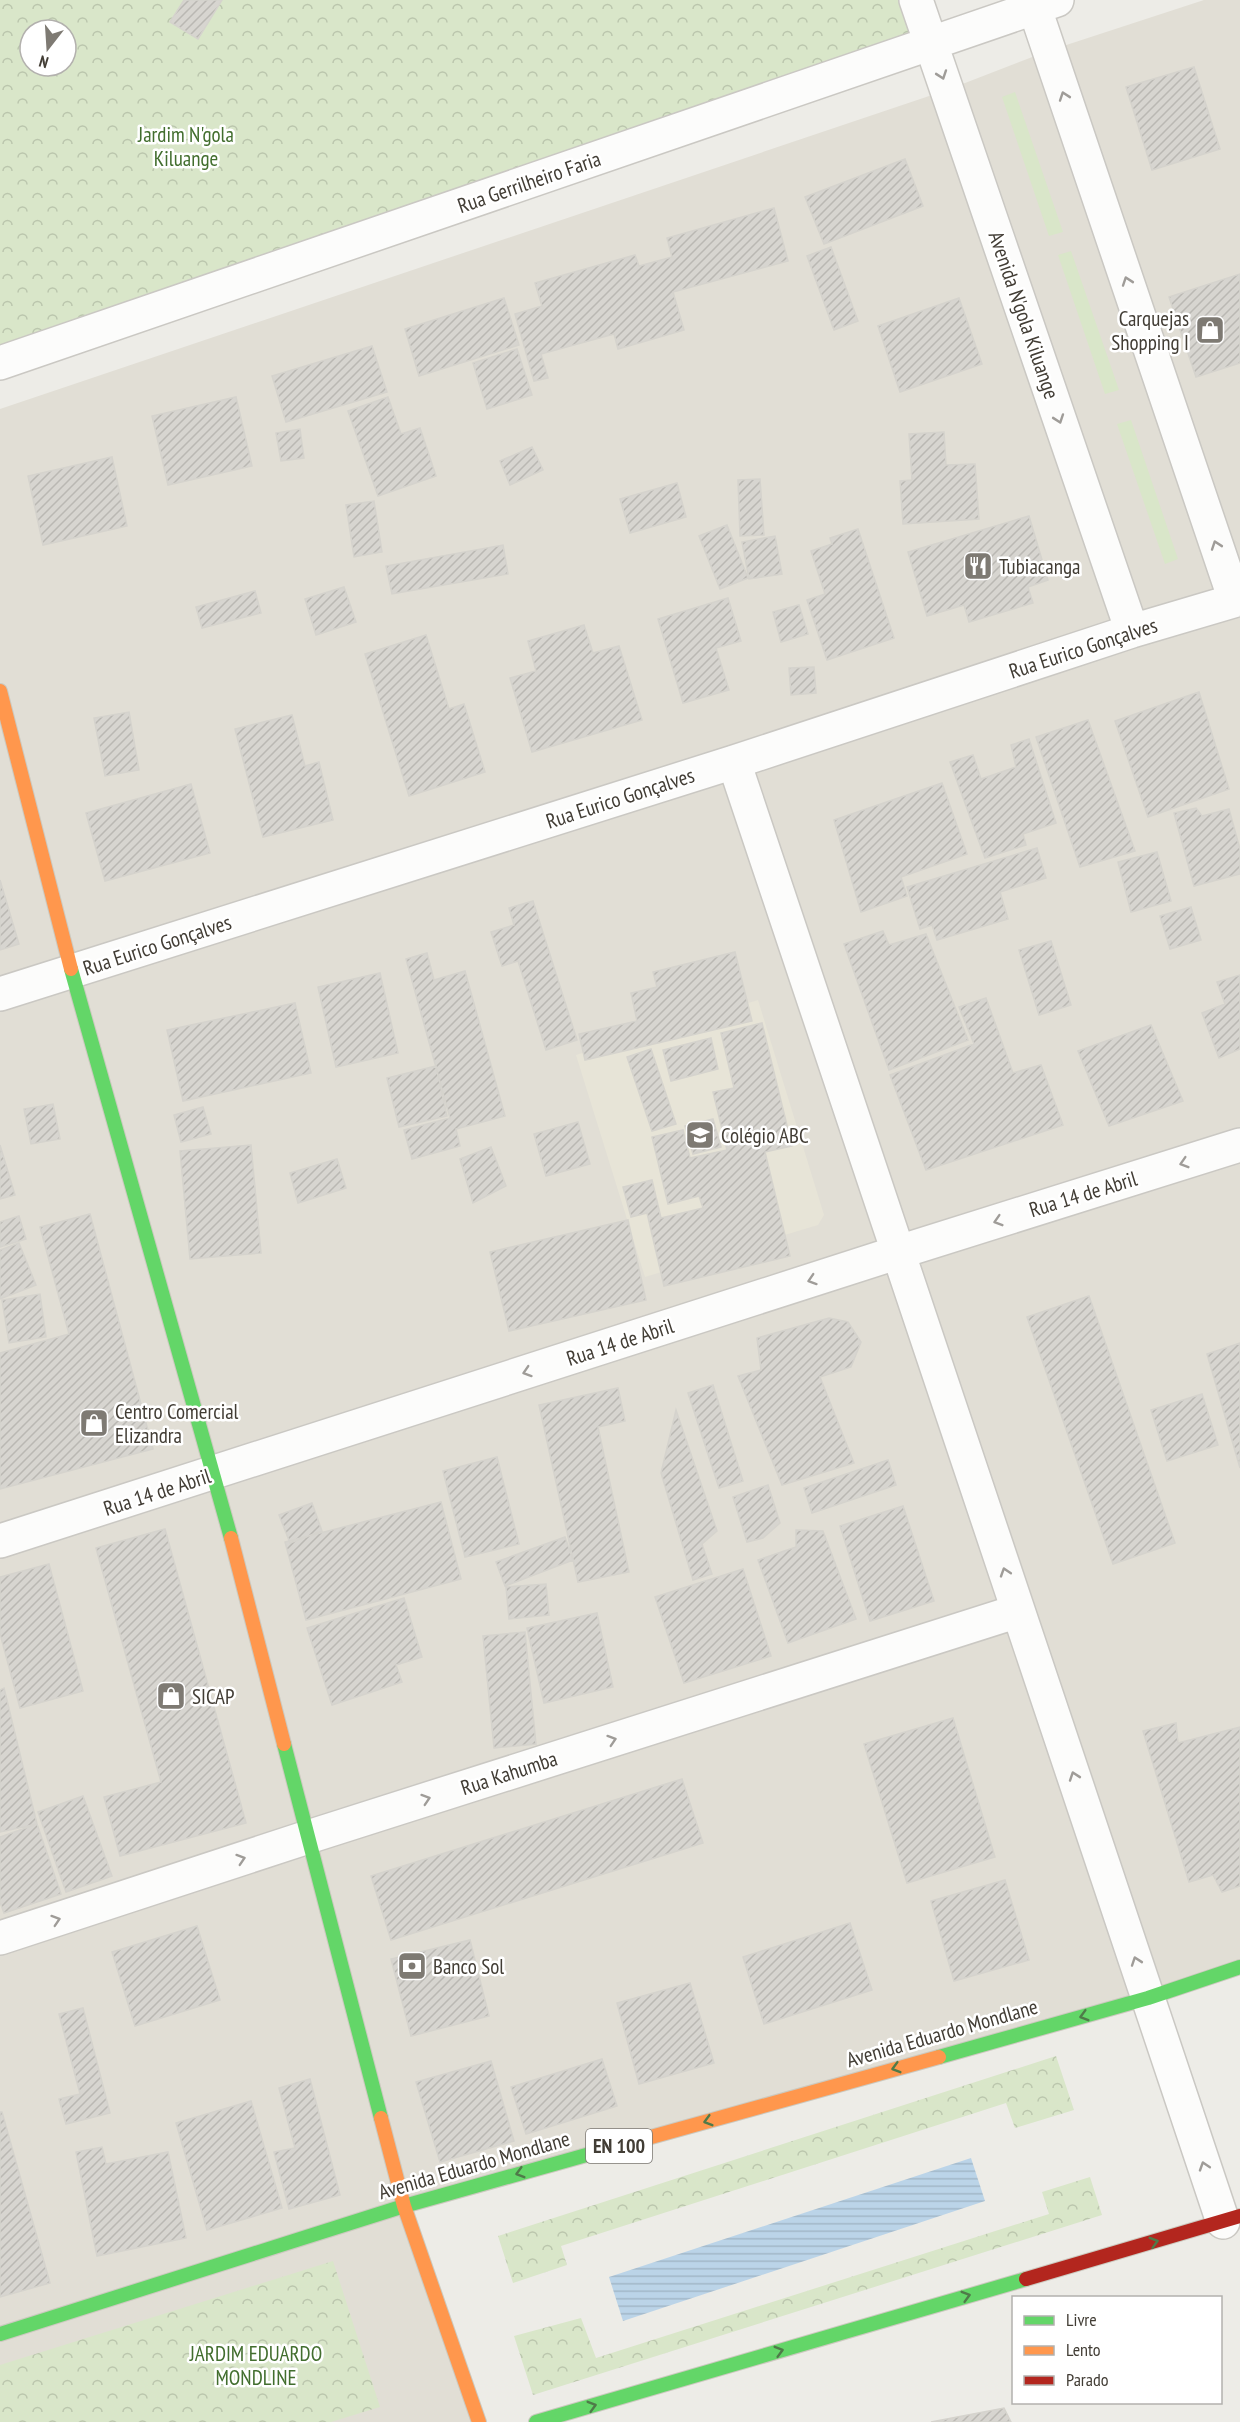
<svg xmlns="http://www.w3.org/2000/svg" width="1240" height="2422" font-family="'PT Sans Narrow',sans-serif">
<defs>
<pattern id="park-crowns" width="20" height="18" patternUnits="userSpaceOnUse" patternTransform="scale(1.5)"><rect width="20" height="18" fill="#d9e6c9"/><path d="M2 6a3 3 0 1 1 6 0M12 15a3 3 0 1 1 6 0" fill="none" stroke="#bbc6ad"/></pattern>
<pattern id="water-rules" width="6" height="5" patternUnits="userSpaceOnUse" patternTransform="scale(1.5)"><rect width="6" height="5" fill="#bbd4e8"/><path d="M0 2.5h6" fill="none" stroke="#a2b7c8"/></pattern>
<pattern id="building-hatch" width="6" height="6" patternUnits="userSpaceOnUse" patternTransform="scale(1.5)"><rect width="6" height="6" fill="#d7d5d0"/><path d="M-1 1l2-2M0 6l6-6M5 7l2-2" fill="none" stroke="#bab8b3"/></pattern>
</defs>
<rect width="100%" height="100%" fill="#edece7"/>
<path fill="#e1ded5" d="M1204,0H1240V1967L404,2206L479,2422H0V409L947,90L1048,51Z"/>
<path fill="#e7e4d7" d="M758,1000L824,1215L818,1225L645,1277L576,1055Z"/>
<path fill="#d9e6c9" d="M1015,92L1063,232L1049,236L1002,97Z
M1071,251L1119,390L1105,394L1058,255Z
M1131,420L1178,559L1165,564L1117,424Z"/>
<path fill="url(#park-crowns)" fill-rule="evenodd" d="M0,0H916L931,45L0,363ZM30,30H66V66H30Z
M1056,2056L1074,2110L1015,2128L1006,2103L561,2246L567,2265L513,2283L498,2236Z
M1090,2177L1102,2215L533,2395L514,2336L581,2318L596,2358L1049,2214L1042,2192Z
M333,2261L380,2407L331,2422H0V2365Z"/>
<path fill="url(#water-rules)" d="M971,2158L985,2201L623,2321L609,2277Z"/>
<path fill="url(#building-hatch)" stroke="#d5d3cd" stroke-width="1.5" d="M184,0H222L198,39L170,22Z
M1194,67L1220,149L1152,170L1126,87Z
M905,159L923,206L824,244L805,197Z
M774,208L788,261L673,292L684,330L618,349L614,334L541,354L548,378L534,381L515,314L542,306L535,283L635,255L639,266L672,257L667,238Z
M831,247L858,321L834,330L807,256Z
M1240,274V363L1196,377L1169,297Z
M504,298L519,345L419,376L405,329Z
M959,298L982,364L900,392L878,326Z
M372,346L387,392L286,422L272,376Z
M517,349L532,395L487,409L473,363Z
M236,397L252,466L168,485L152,416Z
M388,397L401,434L420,428L436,476L378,496L348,411Z
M300,429L304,458L281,461L276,433Z
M944,432L946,465L975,464L979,519L903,524L900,481L912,480L909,434Z
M532,447L543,470L510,485L500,461Z
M112,457L127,526L43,545L28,476Z
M760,479L764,535L740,536L738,480Z
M677,483L686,517L630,533L620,499Z
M374,501L382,552L354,557L346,505Z
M1029,516L1048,580L1028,587L1033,603L969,622L964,605L927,616L908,552Z
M727,525L748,578L720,589L699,536Z
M858,529L894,638L827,660L807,600L825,594L811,551L832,544L830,538Z
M775,536L782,574L749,579L742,542Z
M503,545L508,574L392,594L386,566Z
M344,587L356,622L316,635L305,599Z
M255,591L261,613L202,628L196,607Z
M728,598L741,641L716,648L729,690L683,703L658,619Z
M799,605L808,634L781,642L773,612Z
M584,625L593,653L619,646L642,720L532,752L510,678L536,671L528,641Z
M426,635L449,709L464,704L485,772L409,796L365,654Z
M814,667L816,693L791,695L789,668Z
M1199,692L1229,789L1148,817L1115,721Z
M129,712L139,770L105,776L94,718Z
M292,715L305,766L319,762L333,820L263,837L235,729Z
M1088,720L1135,851L1080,867L1036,737Z
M1029,739L1056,823L1023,834L1026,845L985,858L950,762L973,755L981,779L1016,767L1011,745Z
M942,783L967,854L901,877L907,896L861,912L834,820Z
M191,784L210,853L105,881L86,813Z
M1196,808L1202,816L1229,809L1240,849V874L1194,886L1174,813Z
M1037,848L1046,878L1000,892L1008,919L937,940L932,925L920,929L907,887Z
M1157,852L1171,901L1131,912L1118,862Z
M0,880L19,944L0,950Z
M533,901L577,1040L546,1050L518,961L502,966L491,932L514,925L509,908Z
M1191,907L1201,940L1170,949L1160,916Z
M883,931L889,945L926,934L968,1040L889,1070L844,944Z
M1051,941L1071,1005L1039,1015L1019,950Z
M735,952L752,1021L585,1060L579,1034L637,1021L631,993L657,987L653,972Z
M427,953L434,980L465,971L505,1116L456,1129L460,1146L412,1159L404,1130L450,1118L406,959Z
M380,973L398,1053L336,1067L318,987Z
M1240,975V1049L1219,1058L1202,1013L1225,1004L1217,982Z
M986,998L1013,1073L1041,1065L1063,1125L926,1170L890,1075L974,1044L959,1007Z
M295,1003L311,1073L183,1101L167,1030Z
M762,1023L792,1146L765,1152L790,1256L664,1286L647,1213L631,1217L623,1187L652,1180L661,1218L703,1208L699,1196L668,1204L652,1137L683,1130L690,1158L727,1150L713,1092L734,1088L721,1033Z
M1151,1025L1183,1101L1109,1126L1078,1051Z
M711,1038L718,1069L671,1081L663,1050Z
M651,1049L676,1124L652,1131L627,1057Z
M436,1066L447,1116L399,1127L387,1078Z
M53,1104L60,1139L31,1144L24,1109Z
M203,1107L211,1134L181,1142L174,1115Z
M713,1119L721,1147L693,1154L685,1126Z
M578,1122L590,1164L546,1176L534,1134Z
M0,1145L15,1195L0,1199Z
M251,1145L261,1253L190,1259L180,1151Z
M491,1147L506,1186L473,1203L460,1159Z
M337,1159L346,1188L298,1203L290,1173Z
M90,1214L153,1449L0,1489V1353L69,1334L40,1227Z
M19,1216L26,1239L0,1247V1222Z
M628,1220L646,1300L509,1331L490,1252Z
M19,1243L36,1285L0,1299V1250Z
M40,1294L46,1337L9,1343L2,1300Z
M1089,1296L1175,1543L1113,1564L1027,1317Z
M829,1318L848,1322L861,1342L851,1367L820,1377L854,1463L782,1485L738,1376L761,1370L757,1338Z
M1240,1343V1468L1207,1354Z
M713,1385L743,1481L719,1488L688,1393Z
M618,1388L625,1421L598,1427L629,1572L578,1582L539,1405Z
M1202,1394L1218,1445L1167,1461L1151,1410Z
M676,1410L717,1531L702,1544L712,1574L693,1580L661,1473Z
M497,1457L519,1544L465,1557L443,1471Z
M888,1460L896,1485L812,1513L804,1488Z
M768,1485L780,1523L763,1538L747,1542L733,1497Z
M441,1502L461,1579L306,1620L285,1542Z
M312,1503L322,1531L290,1543L279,1515Z
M903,1506L934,1601L870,1621L840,1526Z
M165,1529L246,1823L120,1856L104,1797L161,1782L96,1548Z
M796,1530L823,1531L856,1619L788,1643L758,1560L796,1547Z
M565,1537L573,1560L505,1586L496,1562Z
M49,1564L83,1691L20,1708L0,1634V1577Z
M743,1569L771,1656L684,1683L655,1597Z
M546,1584L549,1615L509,1619L506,1587Z
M404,1598L422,1657L396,1665L402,1682L332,1705L307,1628Z
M597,1613L613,1687L544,1703L527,1628Z
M525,1632L536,1744L494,1748L483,1636Z
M4,1688L37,1824L0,1832V1690Z
M953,1718L995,1857L907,1883L864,1744Z
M1176,1723L1178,1743L1240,1727V1886L1222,1892L1213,1875L1189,1882L1143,1731Z
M682,1779L703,1843L391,1940L371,1876Z
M83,1796L112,1876L66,1892L38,1812Z
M37,1824L61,1894L4,1913L0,1902V1837Z
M1005,1880L1029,1960L954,1981L931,1901Z
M850,1923L872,1990L764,2024L743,1957Z
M197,1926L220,2000L135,2026L112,1952Z
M470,1940L489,2016L411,2036L391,1959Z
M690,1983L714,2063L639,2084L617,2003Z
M83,2008L110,2113L66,2124L59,2099L80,2094L59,2014Z
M602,2059L617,2106L526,2134L511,2087Z
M491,2061L514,2141L440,2162L416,2082Z
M310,2079L340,2195L289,2209L274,2152L295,2148L279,2088Z
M251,2101L282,2208L207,2230L176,2123Z
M0,2112H2L50,2283L0,2297Z
M102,2147L106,2164L168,2152L186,2238L97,2256L76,2152Z
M1004,2408L1011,2422H931Z"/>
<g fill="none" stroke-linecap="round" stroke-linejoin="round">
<g stroke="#cac8c3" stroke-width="36">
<path id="street" d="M916,0L1132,631
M1032,0L1235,600
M0,363L1057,0
M734,762L1223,2222
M0,994L734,762L1132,631L1240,599
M0,1541L899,1252L1240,1145
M0,1938L308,1837L1018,1611"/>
</g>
<g stroke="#ccc9bf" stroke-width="16">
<path id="fast" d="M71,969L231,1538
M284,1744L381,2118
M939,2057L1148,1998L1240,1967
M0,2334L404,2206L597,2152
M536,2422L1026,2279"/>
</g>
<g stroke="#ccc9bf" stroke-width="16">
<path id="slow" d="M0,691L71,969
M231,1538L284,1744
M381,2118L404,2206L479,2422
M597,2152L939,2057"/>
</g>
<g stroke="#ccc9bf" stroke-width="16">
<path id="jam" d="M1026,2279L1240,2216"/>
</g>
<use href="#street" stroke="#fcfcfb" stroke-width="33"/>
<use href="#fast" stroke="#63d668" stroke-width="14"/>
<use href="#slow" stroke="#ff974d" stroke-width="14"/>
<use href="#jam" stroke="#b3261e" stroke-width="14"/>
</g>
<defs><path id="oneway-chevron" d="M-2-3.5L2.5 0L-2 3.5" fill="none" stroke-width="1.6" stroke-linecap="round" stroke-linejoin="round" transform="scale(1.5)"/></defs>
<g stroke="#9f9c98">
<use href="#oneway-chevron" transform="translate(942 75) rotate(71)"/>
<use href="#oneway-chevron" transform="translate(1064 96) rotate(-109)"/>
<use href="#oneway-chevron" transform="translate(1127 281) rotate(-109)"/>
<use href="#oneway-chevron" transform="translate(1059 419) rotate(71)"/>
<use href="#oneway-chevron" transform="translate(1216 545) rotate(-109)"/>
<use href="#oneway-chevron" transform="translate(1184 1163) rotate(163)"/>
<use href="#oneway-chevron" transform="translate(998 1221) rotate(163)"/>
<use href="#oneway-chevron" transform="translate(812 1280) rotate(162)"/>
<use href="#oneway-chevron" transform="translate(527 1372) rotate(162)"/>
<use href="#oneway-chevron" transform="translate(1005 1572) rotate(-108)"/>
<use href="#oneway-chevron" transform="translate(612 1740) rotate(-18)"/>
<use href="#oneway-chevron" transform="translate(1074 1776) rotate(-109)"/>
<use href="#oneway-chevron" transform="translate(426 1799) rotate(-18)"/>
<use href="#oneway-chevron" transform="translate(241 1859) rotate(-18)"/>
<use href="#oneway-chevron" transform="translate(56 1920) rotate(-18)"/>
<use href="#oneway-chevron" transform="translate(1136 1961) rotate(-109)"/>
<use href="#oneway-chevron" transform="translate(1204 2166) rotate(-108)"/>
</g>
<g stroke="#4f7a49">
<use href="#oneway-chevron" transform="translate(1084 2016) rotate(164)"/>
<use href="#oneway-chevron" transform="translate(896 2068) rotate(164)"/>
<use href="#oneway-chevron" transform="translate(708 2121) rotate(164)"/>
<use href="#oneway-chevron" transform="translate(520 2173) rotate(164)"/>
<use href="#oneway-chevron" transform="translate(1154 2242) rotate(-16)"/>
<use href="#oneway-chevron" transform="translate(966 2296) rotate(-16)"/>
<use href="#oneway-chevron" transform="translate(779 2351) rotate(-16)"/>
<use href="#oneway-chevron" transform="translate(592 2406) rotate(-16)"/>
</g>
<defs>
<g id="shop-square" transform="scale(1.5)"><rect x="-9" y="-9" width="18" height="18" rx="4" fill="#7e7a73" stroke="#fff"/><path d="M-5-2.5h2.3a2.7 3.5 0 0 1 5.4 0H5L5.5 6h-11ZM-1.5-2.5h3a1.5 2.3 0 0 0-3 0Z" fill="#fff"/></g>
<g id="restaurant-square" transform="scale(1.5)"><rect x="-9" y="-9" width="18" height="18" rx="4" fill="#7e7a73" stroke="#fff"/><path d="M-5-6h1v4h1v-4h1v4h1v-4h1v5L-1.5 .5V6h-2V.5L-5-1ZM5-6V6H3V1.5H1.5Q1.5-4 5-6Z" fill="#fff"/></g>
<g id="university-square" transform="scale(1.5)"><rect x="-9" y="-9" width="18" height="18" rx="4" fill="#7e7a73" stroke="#fff"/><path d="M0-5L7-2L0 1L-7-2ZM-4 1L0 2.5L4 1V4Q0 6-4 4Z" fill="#fff"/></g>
<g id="bank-square" transform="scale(1.5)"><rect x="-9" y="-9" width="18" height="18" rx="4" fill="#7e7a73" stroke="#fff"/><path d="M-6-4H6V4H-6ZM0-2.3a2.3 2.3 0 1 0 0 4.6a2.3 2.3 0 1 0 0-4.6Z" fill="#fff"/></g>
</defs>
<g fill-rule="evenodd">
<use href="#shop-square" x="1210" y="330"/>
<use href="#restaurant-square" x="978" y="566"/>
<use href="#university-square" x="700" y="1135"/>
<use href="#shop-square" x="94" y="1423"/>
<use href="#shop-square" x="171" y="1696"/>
<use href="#bank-square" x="412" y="1966"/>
</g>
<g text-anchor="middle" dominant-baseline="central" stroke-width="5" stroke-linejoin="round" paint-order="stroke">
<rect fill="#fff" stroke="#7b7772" stroke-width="1.5" x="586" y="2129" width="66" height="34" rx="4.5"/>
<g font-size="20" font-weight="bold" fill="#423d35">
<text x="619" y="2146">EN 100</text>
</g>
<g font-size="21" fill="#426e2e" stroke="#fff">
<text x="186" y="134">Jardim N'gola<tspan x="186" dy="24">Kiluange</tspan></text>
<text x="256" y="2353">JARDIM EDUARDO<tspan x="256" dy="24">MONDLINE</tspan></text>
</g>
<g font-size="21" fill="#423d35" stroke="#fff">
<text transform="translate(529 182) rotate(-19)">Rua Gerrilheiro Faria</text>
<text transform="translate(1024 315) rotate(71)">Avenida N'gola Kiluange</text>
<text transform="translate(1083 648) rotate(-18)">Rua Eurico Gonçalves</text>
<text transform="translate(620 798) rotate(-18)">Rua Eurico Gonçalves</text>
<text transform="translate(157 945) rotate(-18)">Rua Eurico Gonçalves</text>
<text transform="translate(1083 1194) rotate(-17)">Rua 14 de Abril</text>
<text transform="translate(620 1342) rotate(-18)">Rua 14 de Abril</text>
<text transform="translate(157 1492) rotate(-18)">Rua 14 de Abril</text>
<text transform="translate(509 1773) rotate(-18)">Rua Kahumba</text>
<text transform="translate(942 2033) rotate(-16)">Avenida Eduardo Mondlane</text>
<text transform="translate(474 2165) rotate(-16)">Avenida Eduardo Mondlane</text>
</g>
<g font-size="21" fill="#423d35" stroke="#fff" text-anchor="start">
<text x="1189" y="318" text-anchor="end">Carquejas<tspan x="1189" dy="24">Shopping I</tspan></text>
<text x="999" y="566">Tubiacanga</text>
<text x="721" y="1135">Colégio ABC</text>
<text x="115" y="1411">Centro Comercial<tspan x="115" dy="24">Elizandra</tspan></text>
<text x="192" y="1696">SICAP</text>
<text x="433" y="1966">Banco Sol</text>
</g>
</g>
<rect x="1012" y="2296" width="210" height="108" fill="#ffffff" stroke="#b3b1ae" stroke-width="1.5"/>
<rect x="1024" y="2316" width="30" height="9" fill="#63d668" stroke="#b3b1ae" stroke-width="1.5"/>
<text x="1066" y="2326" font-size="18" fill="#423d35">Livre</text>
<rect x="1024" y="2346" width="30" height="9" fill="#ff974d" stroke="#b3b1ae" stroke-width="1.5"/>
<text x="1066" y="2356" font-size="18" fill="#423d35">Lento</text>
<rect x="1024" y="2376" width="30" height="9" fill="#b3261e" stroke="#b3b1ae" stroke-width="1.5"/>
<text x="1066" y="2386" font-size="18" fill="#423d35">Parado</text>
<g transform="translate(48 48) rotate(197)"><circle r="28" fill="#ffffff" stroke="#b3b1ae" stroke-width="1.5"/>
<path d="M0-4.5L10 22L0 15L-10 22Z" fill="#7e7a73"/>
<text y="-9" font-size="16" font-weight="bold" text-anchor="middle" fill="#423d35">N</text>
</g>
</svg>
